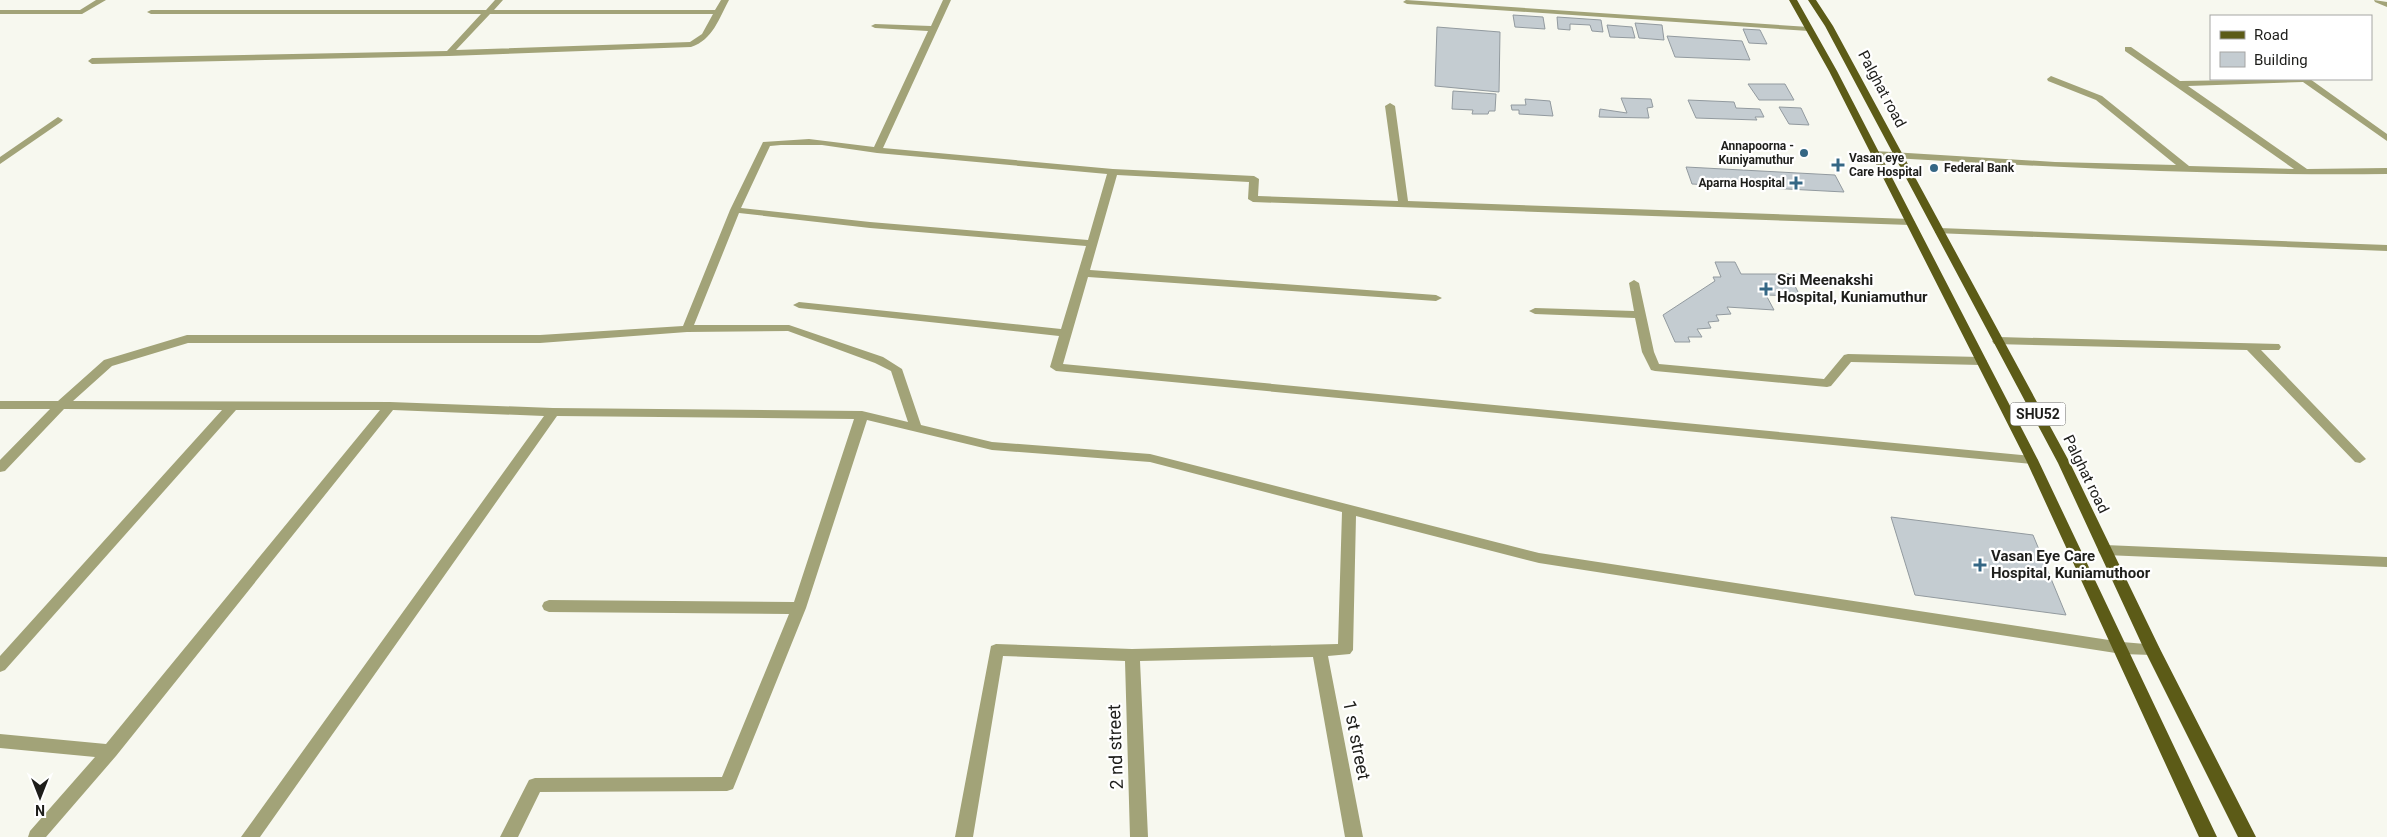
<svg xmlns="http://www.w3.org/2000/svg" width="2387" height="837" font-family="Roboto,sans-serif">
<rect width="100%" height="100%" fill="#f7f8ef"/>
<path fill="#c4ccd1" stroke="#929a9f" d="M1513,15L1543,17L1545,29L1515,27Z
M1557,17L1601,20L1603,32L1592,31L1590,25L1570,24V30L1558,29Z
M1635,23L1662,25L1664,40L1639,38Z
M1607,25L1632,27L1635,38L1610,37Z
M1437,27L1500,32L1499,92L1435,86Z
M1743,29L1760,30L1767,44L1749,43Z
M1667,36L1742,41L1750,60L1675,57Z
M1748,84H1785L1794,100H1759Z
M1453,91L1496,94L1495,111H1489L1488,114H1472L1473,110L1452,109Z
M1621,98L1651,99L1653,107L1647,108L1649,118L1599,117L1600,109L1627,113Z
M1525,99L1550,101L1553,116L1519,114V110H1512L1511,105H1526Z
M1688,100L1734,102L1736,108L1760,109L1764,117H1755L1757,120L1696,118Z
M1779,107L1801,108L1809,125L1789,124Z
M1686,167L1835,175L1844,192L1692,184Z
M1715,262H1735L1741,274H1789L1800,296L1766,295L1774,310L1727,307L1731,314L1716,315L1719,321L1708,322L1711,328L1697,329L1702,337H1688L1690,342H1675L1663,315L1715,281L1713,277H1721Z
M1891,517L2033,535L2066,615L1915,595Z"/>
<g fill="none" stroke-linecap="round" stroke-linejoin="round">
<path fill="#a2a378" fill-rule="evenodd" d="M96,0H106L82,14H0V10H80Z
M495,0H503L494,10H715L721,0H729C719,18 713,40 691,47L449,56L92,64L88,61L92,58L447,51L481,14H151L147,12L151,10H486ZM490,14H713L702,34L690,42L456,50Z
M943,0H951L883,148L1113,169L1254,176L1259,179L1258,196L1398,201L1385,106L1390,103L1395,106L1408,201L1910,219L1915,222L1910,225L1253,202L1248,199L1249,182L1117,175L1090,270L1436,295L1442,298L1436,301L1088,277L1063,364L2032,456L2038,460L2032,464L1056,371L1050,367L1059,336L799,308L793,305L799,302L1061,329L1086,246L870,228L739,213L694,325H789L883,357L902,369L921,425L992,442L1150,454L1539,553L2122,642L2157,645L2160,649L2157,653L2152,655L2122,654L1539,563L1356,516L1353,650L1350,654L1328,656L1363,837H1345L1313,657L1140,661L1148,837H1130L1125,661L1003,656L973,837H955L991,646L996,644L1132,649L1338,644L1342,512L1150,462L992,450L867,420L806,608L733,789L727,791L540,792L518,837H500L529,780L535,778L722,777L789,614L549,612L544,610L542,606L544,602L549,600L794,602L854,419L557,416L260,837H241L544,416L393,410L116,756L46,837H28L30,831L95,757L0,748V734L106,744L380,410H236L5,670L0,672V656L222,410L64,409L5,471L0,472V460L50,409H0V401H58L104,360L187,335H540L683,326L730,210L763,142L809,139L874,147L928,31L875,28L871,26L875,24L931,26ZM781,145H822L877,153L1107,174L1088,240L870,222L741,208L770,146ZM788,331L875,363L891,371L908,422L862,411L553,408L390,402L73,401L112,366L188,343H540L687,332Z
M1406,0L1809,27L1813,29L1809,31L1407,4L1403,2Z
M2374,0L2387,2V7L2375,2Z
M2125,47H2131L2180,81L2310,79L2387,134V141L2303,82L2188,86L2307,169L2387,168V174C2216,176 2046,167 1875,157L1870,154L1875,151L2055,162L2176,165L2096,100L2048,81L2047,79L2051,76L2102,96L2189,166L2294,169L2125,51Z
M58,117L63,120L61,122L0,164V157Z
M1939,228L2387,245V251L1935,233V229Z
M1634,280L1639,283L1654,352L1659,364L1824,379L1844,355L1848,354L1981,357L1987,361L1981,365L1851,362L1831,386L1827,387L1655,371L1651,370L1642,352L1635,318L1535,314L1529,311L1535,308L1634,311L1629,283Z
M1998,337L2279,344L2281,347L2279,350H2261L2366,459L2360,463L2355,462L2247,350L1994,344L1992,341Z
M2105,545L2387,557V567L2105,555L2100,554L2098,550L2100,546Z"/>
<path fill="#5c5b17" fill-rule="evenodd" d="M1789,0H1797L1837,71L2038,460L2217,837H2199L2026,460L1829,71Z
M1808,0H1816L1833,26L2070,463L2160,649L2256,837H2238L2144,649L2058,463L1825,26Z"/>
</g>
<g fill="#356785" stroke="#fff" stroke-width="2">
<circle cx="1804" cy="153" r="5"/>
<path d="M1835.5 157.5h5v5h5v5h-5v5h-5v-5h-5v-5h5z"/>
<circle cx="1934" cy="168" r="5"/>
<path d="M1793.5 175.5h5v5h5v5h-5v5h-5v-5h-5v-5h5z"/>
<path d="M1763.5 281.5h5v5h5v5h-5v5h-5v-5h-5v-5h5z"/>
<path d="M1977.5 557.5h5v5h5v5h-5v5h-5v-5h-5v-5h5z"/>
</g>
<g text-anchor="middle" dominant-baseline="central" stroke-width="4.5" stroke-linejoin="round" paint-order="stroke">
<g font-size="12" font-weight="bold" fill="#1e1e1b" stroke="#fff" text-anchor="end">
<text x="1794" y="146">Annapoorna -<tspan x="1794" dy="14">Kuniyamuthur</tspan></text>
<text x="1849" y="158" text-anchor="start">Vasan eye<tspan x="1849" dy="14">Care Hospital</tspan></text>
<text x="1944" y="168" text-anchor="start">Federal Bank</text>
<text x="1785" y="183">Aparna Hospital</text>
</g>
<rect fill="#fff" stroke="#62625f" stroke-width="1" x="2010.5" y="402.5" width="55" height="23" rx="4"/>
<g font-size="14" font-weight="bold" fill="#1e1e1b">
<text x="2038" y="414">SHU52</text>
</g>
<g font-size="15" fill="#1e1e1b" stroke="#fff">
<text transform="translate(1882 89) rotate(62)">Palghat road</text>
<text transform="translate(2086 474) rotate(64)">Palghat road</text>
</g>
<g font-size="15" font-weight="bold" fill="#1e1e1b" stroke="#fff" text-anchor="start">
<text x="1777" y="280">Sri Meenakshi<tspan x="1777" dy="17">Hospital, Kuniamuthur</tspan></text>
<text x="1991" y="556">Vasan Eye Care<tspan x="1991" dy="17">Hospital, Kuniamuthoor</tspan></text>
</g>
<g font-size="18" fill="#1e1e1b" stroke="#fff">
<text transform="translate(1357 740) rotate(79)">1 st street</text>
<text transform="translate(1115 747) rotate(-92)">2 nd street</text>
</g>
</g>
<rect x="2210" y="15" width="162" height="65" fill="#ffffff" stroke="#a5a5a4"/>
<rect x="2220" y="31" width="25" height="8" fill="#5c5b17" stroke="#a5a5a4"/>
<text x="2254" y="40" font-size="15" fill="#1e1e1b">Road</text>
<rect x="2220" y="52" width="25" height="15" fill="#c4ccd1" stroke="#a5a5a4"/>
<text x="2254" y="65" font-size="15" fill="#1e1e1b">Building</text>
<g transform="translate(40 797) rotate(180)" stroke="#ffffff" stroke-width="4" paint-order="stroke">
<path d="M0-4L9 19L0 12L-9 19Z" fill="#1e1e1b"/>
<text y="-8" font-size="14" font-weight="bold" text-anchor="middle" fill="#1e1e1b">N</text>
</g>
</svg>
